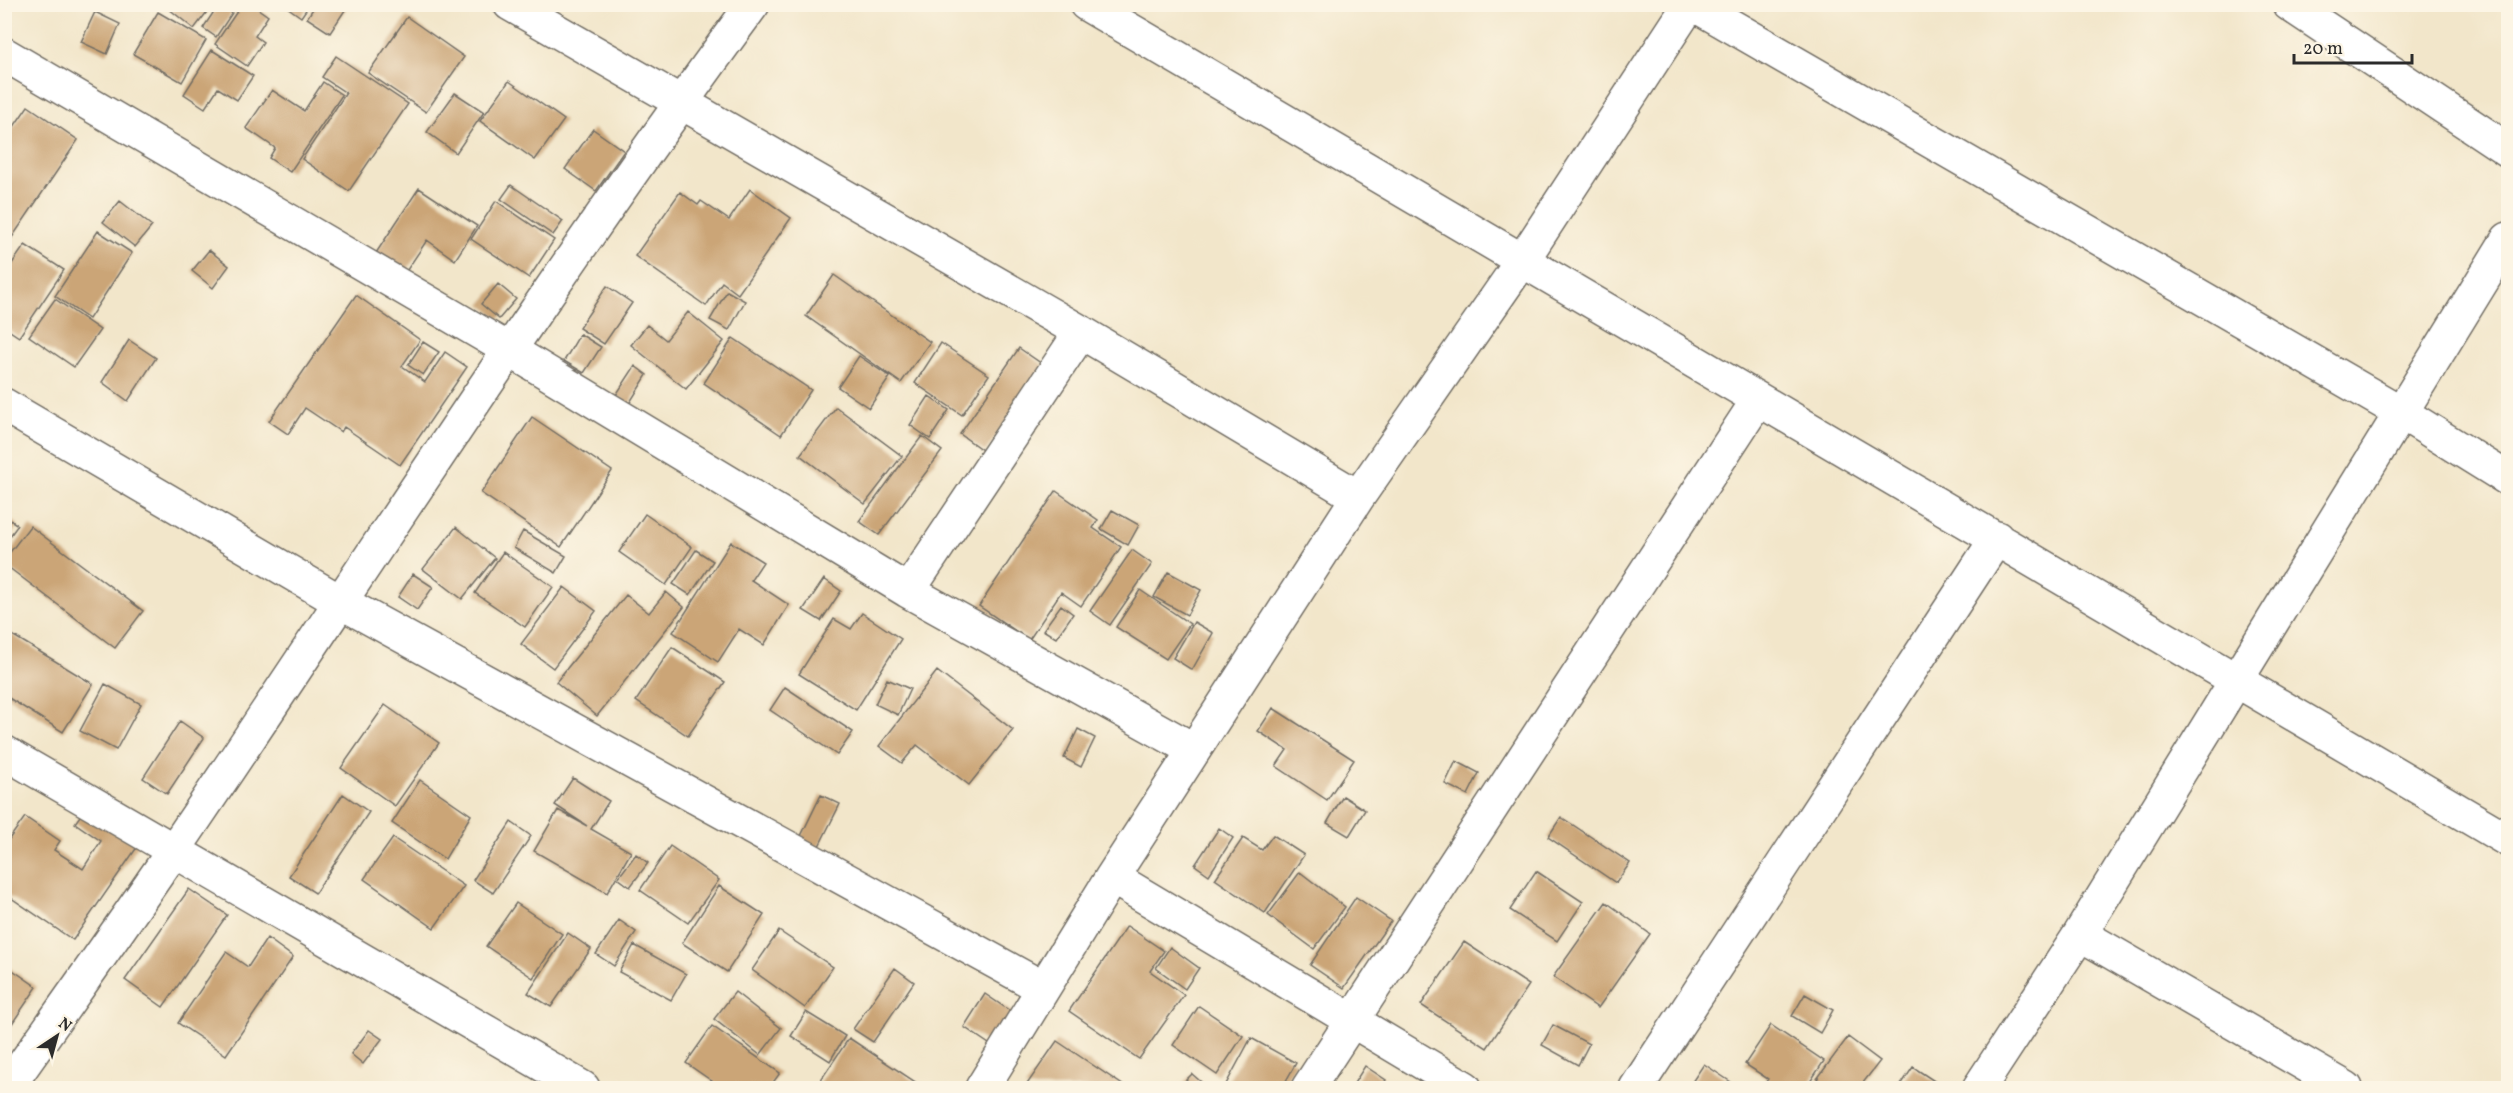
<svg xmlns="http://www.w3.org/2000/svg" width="2513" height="1093" font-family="Vollkorn,serif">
<rect width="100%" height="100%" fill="#fcf5e5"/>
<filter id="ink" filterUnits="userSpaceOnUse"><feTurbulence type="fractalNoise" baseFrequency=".0167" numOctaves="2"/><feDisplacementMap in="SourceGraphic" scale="12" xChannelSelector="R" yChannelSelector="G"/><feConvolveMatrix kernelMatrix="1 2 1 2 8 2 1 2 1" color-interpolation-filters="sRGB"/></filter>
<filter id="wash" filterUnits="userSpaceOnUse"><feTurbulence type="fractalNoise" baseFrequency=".008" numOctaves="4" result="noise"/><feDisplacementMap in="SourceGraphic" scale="24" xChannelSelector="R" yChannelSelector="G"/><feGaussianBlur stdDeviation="1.35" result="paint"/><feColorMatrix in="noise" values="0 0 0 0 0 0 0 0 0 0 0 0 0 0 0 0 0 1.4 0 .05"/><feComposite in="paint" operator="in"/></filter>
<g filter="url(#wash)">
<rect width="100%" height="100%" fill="#f2e6ca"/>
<g id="blocks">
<path fill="#cba577" d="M163,4H213L194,29Z
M219,4L232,13L216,37L203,28Z
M242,4H251L268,16L255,36L263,42L247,66L215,44Z
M283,4H310L301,17Z
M316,4H349L330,33L307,18Z
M95,12L120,24L107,54L81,42Z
M158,12L206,40L182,82L133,54Z
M407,17L464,57L426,112L368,73Z
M212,50L253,76L237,100L218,88L205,108L184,94Z
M336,56L408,104L349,191L302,159L346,93L322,77Z
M509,81L564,120L535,160L480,121Z
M323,82L342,95L290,172L269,158L275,148L246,128L272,90L304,111Z
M455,93L484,112L456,153L427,132Z
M28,106L78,140L11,239L4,234V141Z
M593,129L624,151L596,191L565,169Z
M511,185L563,221L553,235L501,199Z
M419,188L477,226L455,260L427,240L403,276L374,256Z
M750,189L791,218L738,294L722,282L706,306L635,256L680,192L698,205L701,201L729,220Z
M120,201L152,226L135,247L103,222Z
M496,201L554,240L529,278L471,239Z
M98,231L132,253L89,319L55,296Z
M25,245L64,270L19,337L4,327V275Z
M209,250L229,266L213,288L192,271Z
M834,275L930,342L901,383L806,316Z
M498,284L516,299L499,319L481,304Z
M607,286L632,303L604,344L579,328Z
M727,291L745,301L729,330L710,320Z
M356,295L420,340L402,366L425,382L445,352L467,367L400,465L344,427L341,432L305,408L288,434L269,421Z
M55,299L100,330L74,367L29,336Z
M688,312L724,341L686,389L631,345L647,325L666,340Z
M580,334L601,347L584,373L564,361Z
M733,338L811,390L781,435L704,383Z
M129,340L156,358L128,401L102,382Z
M423,342L439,352L423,375L408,365Z
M941,343L989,375L962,415L915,383Z
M1019,348L1045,366L985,452L960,434Z
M859,356L890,377L869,408L838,387Z
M635,366L647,375L629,404L616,395Z
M929,396L949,410L930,439L910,425Z
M836,407L902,456L865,504L800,455Z
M532,417L612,471L561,547L481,493Z
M922,436L942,451L879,535L859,521Z
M1056,491L1098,520L1093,528L1121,547L1081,606L1061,592L1029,640L979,606Z
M1112,510L1139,525L1128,545L1101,529Z
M645,514L692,547L666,585L619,552Z
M4,516L18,525L4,544Z
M30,526L143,611L115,648L4,564V560Z
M456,527L495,558L462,599L423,569Z
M523,531L566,556L556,573L514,548Z
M731,542L763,562L751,580L789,605L764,645L739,629L718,662L673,632Z
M696,550L713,561L690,595L673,584Z
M1132,550L1152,564L1110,625L1090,611Z
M503,552L553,587L525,627L475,593Z
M1168,572L1201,590L1187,615L1154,597Z
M413,574L433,587L417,610L398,597Z
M824,579L841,591L821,621L803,610Z
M564,587L596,611L553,668L521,644Z
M1140,590L1190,624L1166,659L1116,627Z
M666,592L684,607L597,716L556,682L626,595L649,613Z
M1061,605L1073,614L1056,638L1043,630Z
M862,613L901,639L856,710L799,674L834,619L851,629Z
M1194,622L1213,633L1192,670L1173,658Z
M4,630L93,684L63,732L4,695Z
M672,647L725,682L688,736L636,701Z
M937,671L1013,730L969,785L917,745L902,763L879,746Z
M887,679L910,689L898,715L875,704Z
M105,684L141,704L116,750L80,731Z
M785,687L853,732L837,755L770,710Z
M385,705L439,743L395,806L341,768Z
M1273,708L1354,760L1327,800L1276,766L1287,750L1258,731Z
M180,721L204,738L167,794L143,778Z
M1078,729L1095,738L1081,767L1064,758Z
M1456,761L1479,773L1468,795L1445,784Z
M573,778L609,801L591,829L631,852L607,893L534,851L558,810L587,826L555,805Z
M420,780L471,815L445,859L392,823Z
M343,794L369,812L315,893L289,876Z
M821,795L840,804L818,848L800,838Z
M1343,796L1365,810L1349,836L1327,823Z
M87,806L140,843L73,940L4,893V846L25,817L60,841L54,850L83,869L101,841L75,823Z
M1561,817L1630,863L1616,883L1548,837Z
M511,822L531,836L493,893L473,880Z
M1219,828L1233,838L1209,875L1195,865Z
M1273,835L1304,855L1265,913L1215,879L1243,838L1262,850Z
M393,838L464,886L434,928L364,879Z
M670,846L719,880L688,923L640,890Z
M636,854L648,863L630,887L618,878Z
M1536,871L1583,902L1557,941L1510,910Z
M1300,872L1345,907L1314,949L1268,915Z
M719,886L764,915L727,972L682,943Z
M189,889L227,915L163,1007L125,980Z
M1356,897L1391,921L1344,988L1310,965Z
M1606,902L1650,934L1598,1008L1553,977Z
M516,903L562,934L533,978L486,946Z
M619,920L636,932L614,966L596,954Z
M1127,926L1164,951L1150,971L1184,995L1139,1059L1069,1011Z
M779,931L833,967L805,1008L752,970Z
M568,933L591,949L551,1007L528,993Z
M267,938L293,957L226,1055L178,1023L226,952L248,967Z
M1464,942L1529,985L1487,1048L1421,1005Z
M634,945L686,974L671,1000L619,972Z
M1170,947L1199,968L1185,989L1156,968Z
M4,964L37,987L11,1025L4,1020Z
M895,968L914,982L873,1042L853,1029Z
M735,992L781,1028L760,1055L714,1019Z
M985,994L1013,1013L992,1046L964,1027Z
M1805,994L1833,1010L1820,1033L1792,1016Z
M1199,1006L1243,1036L1217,1075L1173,1045Z
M806,1012L845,1036L830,1061L791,1036Z
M1553,1025L1589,1044L1578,1065L1542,1045Z
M1771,1025L1824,1061L1806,1088H1762L1768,1079L1745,1064Z
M712,1026L780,1073L769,1088H722L686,1063Z
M369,1030L382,1039L363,1064L351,1054Z
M1848,1037L1880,1061L1859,1088H1830L1817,1079Z
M849,1038L920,1085L917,1088H824L818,1084Z
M1251,1038L1296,1063L1282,1088H1224Z
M1057,1041L1127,1088H1028L1025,1087Z
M1704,1064L1737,1086L1735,1088H1688Z
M1365,1066L1386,1080L1381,1088H1351Z
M1913,1067L1945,1088H1899Z
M1192,1074L1208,1088H1178Z"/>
</g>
</g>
<g filter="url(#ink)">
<use href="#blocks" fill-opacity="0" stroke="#716c63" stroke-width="1.5"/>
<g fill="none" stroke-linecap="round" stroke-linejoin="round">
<g stroke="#716c63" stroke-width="36">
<path id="street" d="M510,4L1081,332L1358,497
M1086,4L2508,840
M1693,4L2402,413L2508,479
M2289,4L2508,150
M4,54L508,349L908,591L1194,750
M4,405L339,601L1043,988
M908,591L1081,332
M4,752L583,1088
M1112,877L1465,1088
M2080,934L2346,1088
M7,1088C63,1009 119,930 174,850C366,567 550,279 753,4
M982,1088L1112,877L1358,497L1522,261L1690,4
M1308,1088L1758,400
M1636,1088L1997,538
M1979,1088L2080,934L2508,239"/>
</g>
<use href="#street" stroke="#fff" stroke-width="33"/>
</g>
</g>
<rect width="2513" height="1093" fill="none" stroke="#fcf5e5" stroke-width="24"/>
<g transform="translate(57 1036) rotate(36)" stroke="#fcf5e5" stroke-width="4.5" paint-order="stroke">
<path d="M0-4.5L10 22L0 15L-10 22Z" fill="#2b2b2b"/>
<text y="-9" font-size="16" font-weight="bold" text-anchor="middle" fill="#2b2b2b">N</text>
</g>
<path d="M2294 54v9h118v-9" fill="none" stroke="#2b2b2b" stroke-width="3"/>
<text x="2303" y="54" font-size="18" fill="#2b2b2b" stroke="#fcf5e5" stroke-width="4.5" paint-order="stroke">20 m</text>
</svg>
